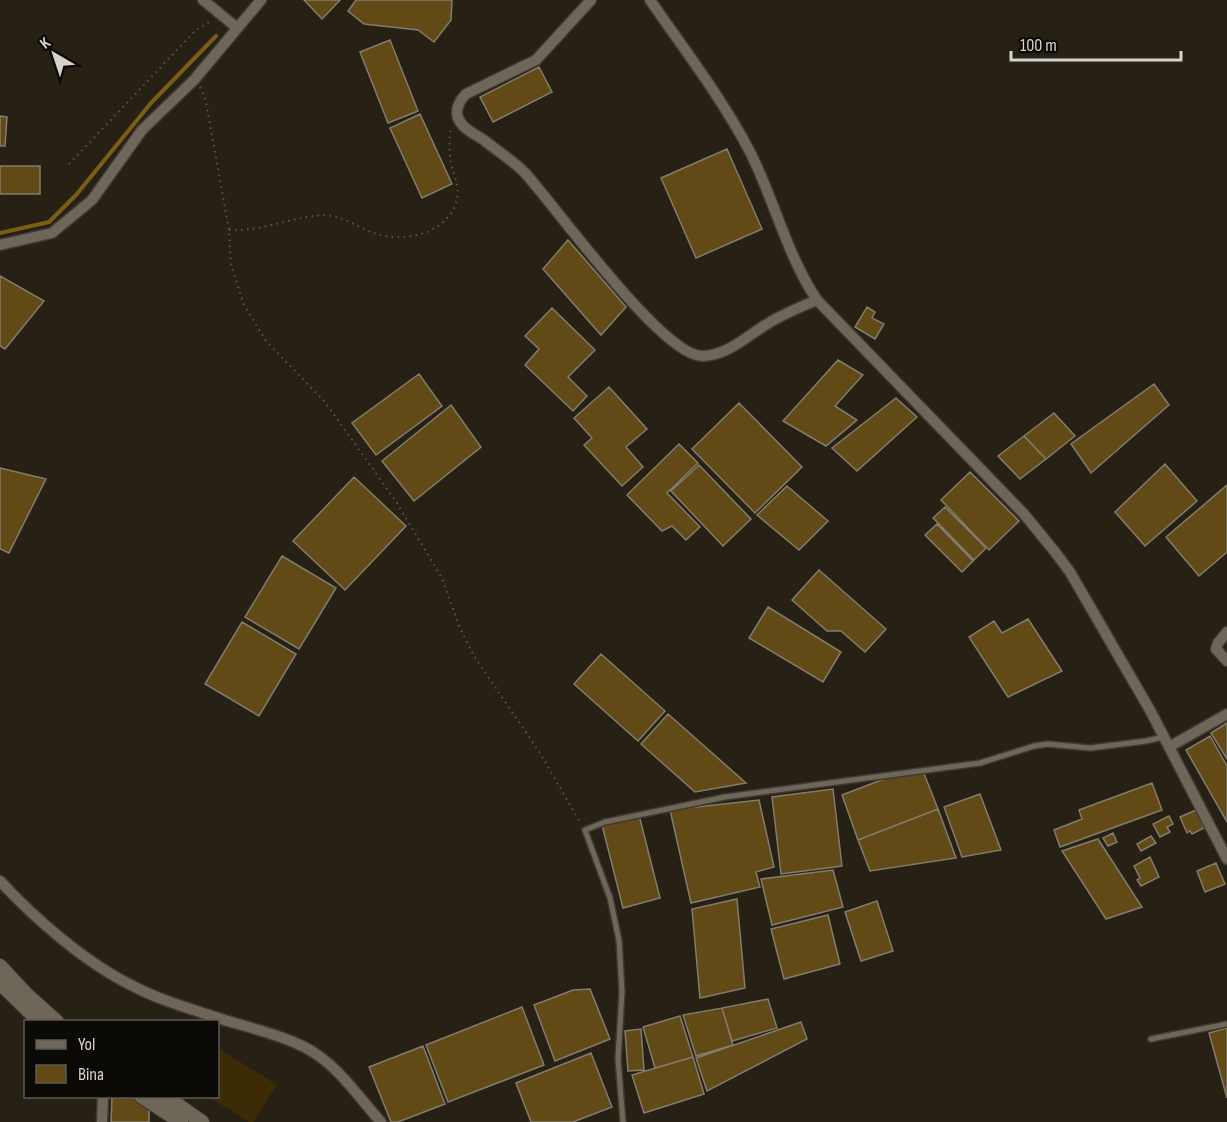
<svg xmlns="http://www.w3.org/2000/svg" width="1227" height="1122" font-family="'Sofia Sans Condensed',sans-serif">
<rect width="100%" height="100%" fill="#262015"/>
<path fill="#3c2b05" d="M218,1048L277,1085L253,1122H249L209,1097L218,1096Z"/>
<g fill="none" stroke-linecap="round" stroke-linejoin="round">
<path stroke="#7c5d15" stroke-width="4" d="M0,233L49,222L76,195L151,103L216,36"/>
</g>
<path fill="#614a15" stroke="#837c6e" stroke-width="1.5" d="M304,0H340L322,19Z
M356,0H452L451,20L434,42L418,30L364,24L348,11Z
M390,40L418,111L388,123L360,52Z
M539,67L552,92L493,122L480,97Z
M420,114L452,184L422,198L390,128Z
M0,116L7,117L5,146H0Z
M727,149L762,229L696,258L661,178Z
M0,166H40V194H0Z
M568,240L626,307L601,335L543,269Z
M0,276L44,301L5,349L0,346Z
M867,307L875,312L872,318L884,324L875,339L855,327Z
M552,308L595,350L568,377L587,396L573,411L525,365L539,349L525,336Z
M838,360L863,375L835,406L857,420L826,446L783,421Z
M419,374L442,406L376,455L352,423Z
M1154,384L1169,405L1091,473L1071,444Z
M609,387L647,429L626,447L643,467L622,486L584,445L592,438L574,418Z
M896,398L917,417L857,471L832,448Z
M739,403L802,467L755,513L692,449Z
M451,405L481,447L414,501L382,461Z
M1054,413L1075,436L1046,459L1024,436Z
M1024,436L1046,459L1020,479L998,456Z
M679,444L698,463L667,493L700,527L686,540L672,526L662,531L627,495Z
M1165,464L1197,501L1145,546L1115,512Z
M699,465L751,519L723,546L671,491Z
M0,468L46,479L9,553L0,549Z
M970,472L1019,521L989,550L941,500Z
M354,477L406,526L345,590L293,541Z
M1227,485V552L1199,576L1166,537Z
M787,486L828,521L799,550L757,515Z
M945,507L986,548L974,560L933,518Z
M937,524L973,561L962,572L925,535Z
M282,556L336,588L299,649L245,617Z
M819,570L886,629L865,652L841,631H827L792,600Z
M768,607L841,652L823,682L749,638Z
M1028,619L1062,671L1008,697L969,637L994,621L1002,633Z
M242,622L296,654L259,716L205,684Z
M601,654L665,711L638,741L574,684Z
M668,714L746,783L695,792L641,744Z
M1227,723V759L1211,733Z
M1210,736L1227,766V822L1186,750Z
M923,771L938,809L858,840L842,795L897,774Z
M1152,783L1162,810L1060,847L1054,830L1082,819L1079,810Z
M833,789L842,866L781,874L772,797Z
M980,794L1001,850L962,857L944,807Z
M759,800L774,867L756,872L760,887L691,903L670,810Z
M938,809L956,858L870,871L858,840Z
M1196,810L1204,828L1192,834L1190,831L1187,833L1180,817Z
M639,815L660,898L623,908L602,825Z
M1169,816L1173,824L1167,827L1170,832L1160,837L1153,824Z
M1113,833L1117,842L1108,846L1103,838Z
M1151,836L1156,843L1141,851L1137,844Z
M1098,839L1142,907L1106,919L1062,851Z
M1150,857L1159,877L1141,886L1137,880L1140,878L1134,866Z
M1216,863L1225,884L1205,892L1197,871Z
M833,870L843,907L772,925L761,879Z
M737,899L745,988L700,998L692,909Z
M877,901L893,951L861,961L845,912Z
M828,915L840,964L784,979L771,929Z
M590,989L610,1039L555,1061L534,1005L573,990Z
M768,999L777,1028L732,1041L722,1008Z
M522,1007L544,1065L448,1102L426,1045Z
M722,1008L733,1045L696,1056L683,1015Z
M680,1016L693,1057L655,1068L643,1027Z
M801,1022L807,1039L707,1091L696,1058Z
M1227,1028V1098L1209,1033Z
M641,1029L644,1070L628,1071L625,1031Z
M423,1046L445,1104L398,1122H391L369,1067Z
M591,1053L612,1107L573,1122H531L516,1083Z
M693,1057L704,1094L644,1113L632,1075Z
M112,1096H131L149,1107V1122H111Z"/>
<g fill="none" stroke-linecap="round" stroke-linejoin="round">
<g stroke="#3f3932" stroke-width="8">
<path id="service" d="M1151,1039L1227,1024
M623,1122L618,1059L622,992L619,940L610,898L585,830L605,822L725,797L980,763L1034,746L1048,744L1090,748L1146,741L1163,737"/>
</g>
<g stroke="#3f3932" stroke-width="13">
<path id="minor" d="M203,0L236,27
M591,0L536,60L466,94C460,100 455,109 458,118C463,130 476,134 485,141C498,151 513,161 524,172C555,205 663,358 703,356C728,355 747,336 767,324C783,314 800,307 817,300
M650,0C684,49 721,97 749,150C774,198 786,254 817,300L1024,514L1055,552L1070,572L1151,712L1227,859
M0,245L52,233L92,200L142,130L194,80L261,0
M1227,632L1218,643L1216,649L1227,661
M1169,747L1227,714
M0,881C34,918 86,963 131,985C157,999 185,1007 212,1016C244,1027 292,1036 319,1056C343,1073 361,1100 381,1122
M102,1122L103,1096"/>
</g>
<g stroke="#3f3932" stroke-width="16">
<path id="tertiary" d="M0,966L26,994L57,1022
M0,983L40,1022
M141,1096L181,1122
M165,1096L202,1122"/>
</g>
<path stroke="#5c574d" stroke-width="2" stroke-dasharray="1.5 4.5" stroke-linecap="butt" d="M200,87L205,97L229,230L231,265L244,305L266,341L325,402L395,500L442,578L459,626L474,656L540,753L581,824
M69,164L196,30L212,20
M229,230C261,232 291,217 323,215C342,215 357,227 374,233C403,243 445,235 456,203C461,188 454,178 451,163C449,152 449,139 451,127"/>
<use href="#service" stroke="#6d6659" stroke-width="5"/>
<use href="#minor" stroke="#6d6659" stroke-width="10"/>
<use href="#tertiary" stroke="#6d6659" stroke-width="14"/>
</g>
<rect x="24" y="1020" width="195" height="78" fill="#0c0a06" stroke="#5d5a55" stroke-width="1.5"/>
<rect x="36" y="1040" width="30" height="9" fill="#6d6659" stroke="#5d5a55" stroke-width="1.5"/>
<text x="78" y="1050" font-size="18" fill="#d7d3cc">Yol</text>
<rect x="36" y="1065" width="30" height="18" fill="#614a15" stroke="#5d5a55" stroke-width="1.5"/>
<text x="78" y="1080" font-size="18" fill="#d7d3cc">Bina</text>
<g transform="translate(54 54) rotate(321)" stroke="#0c0a06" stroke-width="4.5" paint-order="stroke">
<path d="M0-4.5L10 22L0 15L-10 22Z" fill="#d7d3cc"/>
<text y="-9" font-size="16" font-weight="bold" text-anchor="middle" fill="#d7d3cc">K</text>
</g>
<path d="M1011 51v9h170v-9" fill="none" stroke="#d7d3cc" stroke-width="3"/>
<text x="1020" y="51" font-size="18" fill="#d7d3cc" stroke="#0c0a06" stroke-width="4.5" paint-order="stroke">100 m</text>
</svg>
